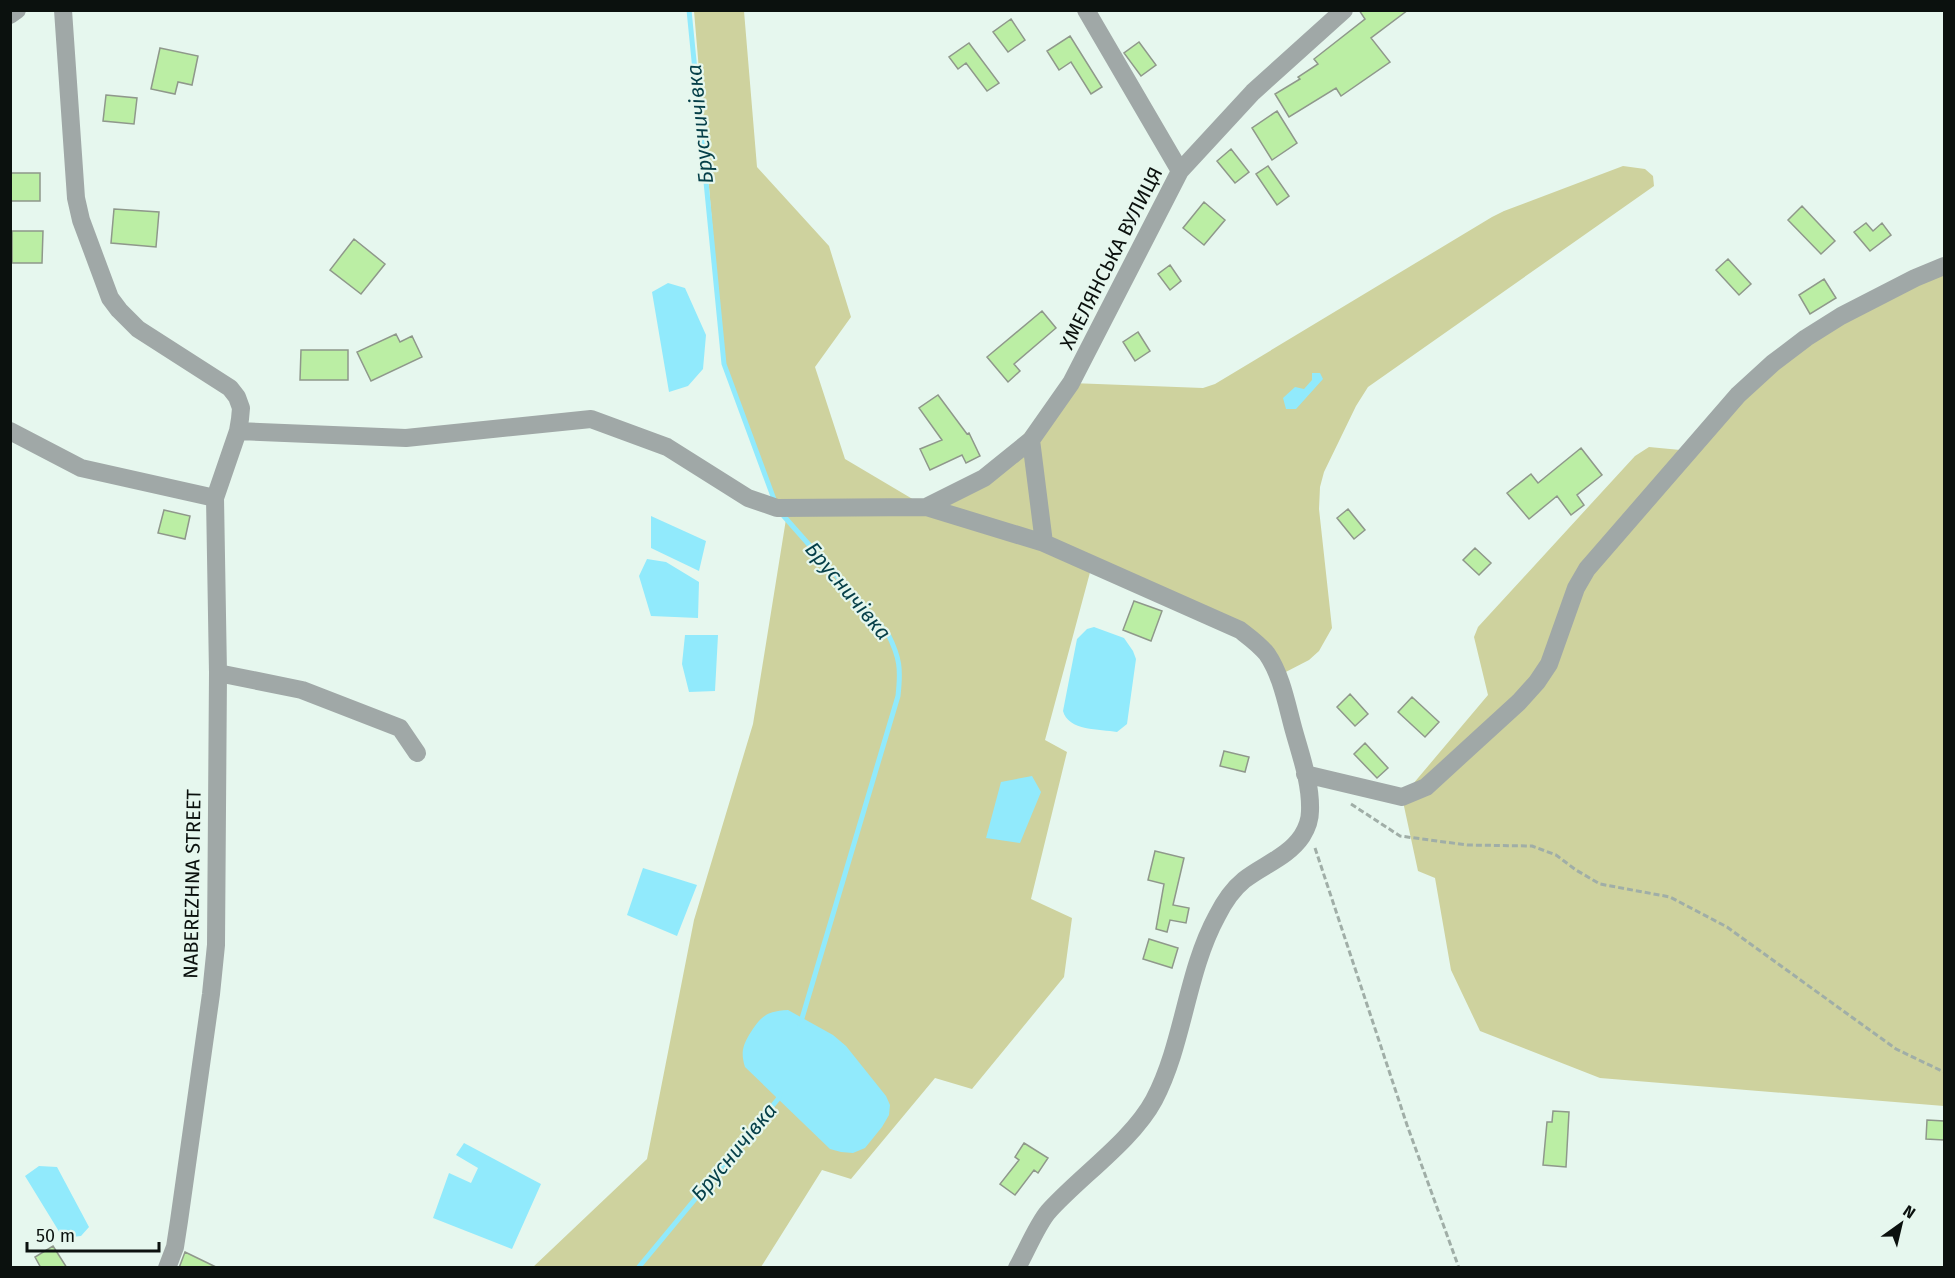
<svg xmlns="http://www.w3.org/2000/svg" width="1955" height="1278" font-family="'Fira Sans',sans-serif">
<rect width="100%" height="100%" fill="#e6f7ee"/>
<path fill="#ced29e" d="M694,11H744L757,167L829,246L851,317L815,367L845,459L926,507L984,478L1071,383L1203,388L1215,384L1492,217L1504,211L1623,166L1645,169L1653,176L1654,186L1368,387L1356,406L1324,472L1320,487L1319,509L1332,628L1319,651L1309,660L1278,676L1254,641L1092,565L1045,740L1067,752L1031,899L1072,918L1064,977L972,1089L935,1078L851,1179L822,1170L761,1267L532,1268L647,1159L694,920L753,724L787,513L777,508L724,364Z
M1944,268V1106L1600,1078L1480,1031L1451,970L1435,878L1418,871L1402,797L1488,695L1474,637L1478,627L1635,456L1649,447L1691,451L1773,363Z"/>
<path fill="#91eafc" d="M668,283L685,288L706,335L703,369L688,386L669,392L652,292Z
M1312,373H1320L1323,379L1296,409H1286L1283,398L1295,387L1304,389L1312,380Z
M651,516L706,541L699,571L651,548Z
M647,559L666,562L699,582L698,618L651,616L639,576Z
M1094,627L1124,638L1133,651L1136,659L1127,724L1117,732C1100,729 1068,731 1063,711L1077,639L1087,629Z
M685,635H718L715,691L689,692L682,664Z
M1032,776L1041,792L1020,843L986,838L1001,782Z
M643,868L697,885L677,936L627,915Z
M788,1010L833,1035L846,1046L886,1096L890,1105L889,1115L882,1127L865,1148L853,1153L841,1152L830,1149L745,1067C741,1054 742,1047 749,1035C760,1017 766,1011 788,1010Z
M464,1143L541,1184L512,1249L433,1218L449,1173L471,1183L478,1168L456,1155Z
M39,1166L57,1167L89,1227L81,1236L63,1238L25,1176Z"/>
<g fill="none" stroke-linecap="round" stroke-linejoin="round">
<path stroke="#91eafc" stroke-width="5" d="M689,10L724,364L775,502
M781,513L888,634C900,658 901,669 898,696L800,1025
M638,1268L778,1099L780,1094"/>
</g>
<path fill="#bbeea4" stroke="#8f988b" stroke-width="1.5" d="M1359,10H1408L1371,38L1390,62L1341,96L1336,88L1289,117L1275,94L1300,79L1298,77L1318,64L1314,59L1365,19Z
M1011,19L1025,40L1008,52L993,32Z
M1070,36L1102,87L1091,94L1071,62L1059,70L1047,51Z
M1139,42L1156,65L1141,76L1124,53Z
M969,43L999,83L987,91L966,63L958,69L949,57Z
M160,48L198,56L192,85L178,82L175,94L151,89Z
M106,95L137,98L134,124L103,121Z
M1277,111L1297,143L1272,160L1252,128Z
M1231,149L1249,172L1235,183L1217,161Z
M1268,166L1289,196L1277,205L1256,174Z
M10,173H40V201H10Z
M1204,202L1225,220L1204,245L1183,228Z
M1802,206L1835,241L1821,254L1788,220Z
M114,209L159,212L156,247L111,243Z
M1866,223L1873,231L1882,223L1891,235L1870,251L1854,232Z
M12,231H43L42,263H12Z
M354,239L385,264L361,294L330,270Z
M1728,259L1751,284L1739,295L1716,270Z
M1170,265L1181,281L1170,290L1158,274Z
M1824,279L1836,298L1810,314L1799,295Z
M1042,311L1056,328L1014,364L1020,371L1008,382L987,357Z
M1138,332L1150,351L1135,361L1123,342Z
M396,334L400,342L412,336L422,357L371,381L357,352Z
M301,350H348V380H300Z
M938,395L967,434L969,433L980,456L966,463L962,455L930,470L920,449L942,440L919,408Z
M1581,448L1602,475L1577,495L1584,505L1571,515L1557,496L1529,519L1507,493L1531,474L1538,483Z
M1348,509L1365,530L1354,539L1337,518Z
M164,510L190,516L185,539L158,533Z
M1475,548L1491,563L1479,575L1463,560Z
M1134,601L1162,611L1151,641L1123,630Z
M1350,694L1368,714L1355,726L1337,707Z
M1412,697L1439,722L1425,737L1398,712Z
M1365,743L1388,768L1377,778L1354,754Z
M1224,751L1249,757L1245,772L1220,766Z
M1155,851L1184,858L1173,905L1189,908L1186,923L1170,920L1167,932L1156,929L1164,884L1148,880Z
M1149,939L1178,948L1172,968L1143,959Z
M1553,1111L1569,1112L1566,1167L1543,1165L1547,1122H1552Z
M1927,1120L1944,1121V1140L1926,1139Z
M1024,1143L1048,1158L1038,1173L1034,1170L1015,1195L1000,1184L1019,1160L1015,1157Z
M53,1246L67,1268H41L35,1257Z
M185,1252L218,1268H179Z"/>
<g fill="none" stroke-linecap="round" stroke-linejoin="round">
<path stroke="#a0aea7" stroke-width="3" stroke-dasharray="6 3" stroke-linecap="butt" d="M1351,804L1400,836L1467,845L1532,846L1556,855L1576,870L1600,884L1670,897L1727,927L1896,1049L1944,1072
M1315,848L1407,1125L1459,1268"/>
<path stroke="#a0a8a7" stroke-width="18" d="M63,10L76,198L81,220L110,298L119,310L138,329L230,388L237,397L241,408L240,419L238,431L215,498L218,673L216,945L211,994L179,1221L175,1247L167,1268
M1086,10L1180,171
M10,15L17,10
M10,431L81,468L215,498
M238,431L406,438L591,419L667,447L748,498L777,508L926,507L984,478L1031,440
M926,507L1044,543L1240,630C1249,637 1259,644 1267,654C1282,676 1287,706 1294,731C1301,756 1311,784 1310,811C1310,820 1307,828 1302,836C1288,857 1263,865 1244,880C1233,889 1224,902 1217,916C1186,973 1184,1043 1154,1100C1132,1141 1079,1177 1048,1212C1037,1225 1026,1252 1017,1268
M1044,543L1031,440L1071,383L1180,171L1253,92L1344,10
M218,673L302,690L400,728L417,753
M1305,774L1402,797L1426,787L1519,702L1537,682L1549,664L1576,588L1587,569L1738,395L1773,363L1806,338L1841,316L1915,278L1944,266"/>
</g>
<g text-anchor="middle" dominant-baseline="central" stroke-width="4.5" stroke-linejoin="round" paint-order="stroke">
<g font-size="20" fill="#0b110e" stroke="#e6f7ee">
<text transform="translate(1111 258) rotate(-63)">ХМЕЛЯНСЬКА ВУЛИЦЯ</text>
<text transform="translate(192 884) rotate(-89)">NABEREZHNA STREET</text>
</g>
<g font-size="21" font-style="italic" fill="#053f48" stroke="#e6f7ee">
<text transform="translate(700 124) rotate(-96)">Брусничівка</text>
<text transform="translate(848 591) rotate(50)">Брусничівка</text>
<text transform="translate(734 1152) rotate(-50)">Брусничівка</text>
</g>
</g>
<rect width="1955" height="1278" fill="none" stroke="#0b110e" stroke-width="24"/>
<g transform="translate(1901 1224) rotate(34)" stroke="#e6f7ee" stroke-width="4.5" paint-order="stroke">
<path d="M0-4.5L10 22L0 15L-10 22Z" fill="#0b110e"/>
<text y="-9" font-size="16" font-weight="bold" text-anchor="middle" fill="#0b110e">N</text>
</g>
<path d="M27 1242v9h132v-9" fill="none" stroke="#0b110e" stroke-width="3"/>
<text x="36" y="1242" font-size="18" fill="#0b110e" stroke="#e6f7ee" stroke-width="4.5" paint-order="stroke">50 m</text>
</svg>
